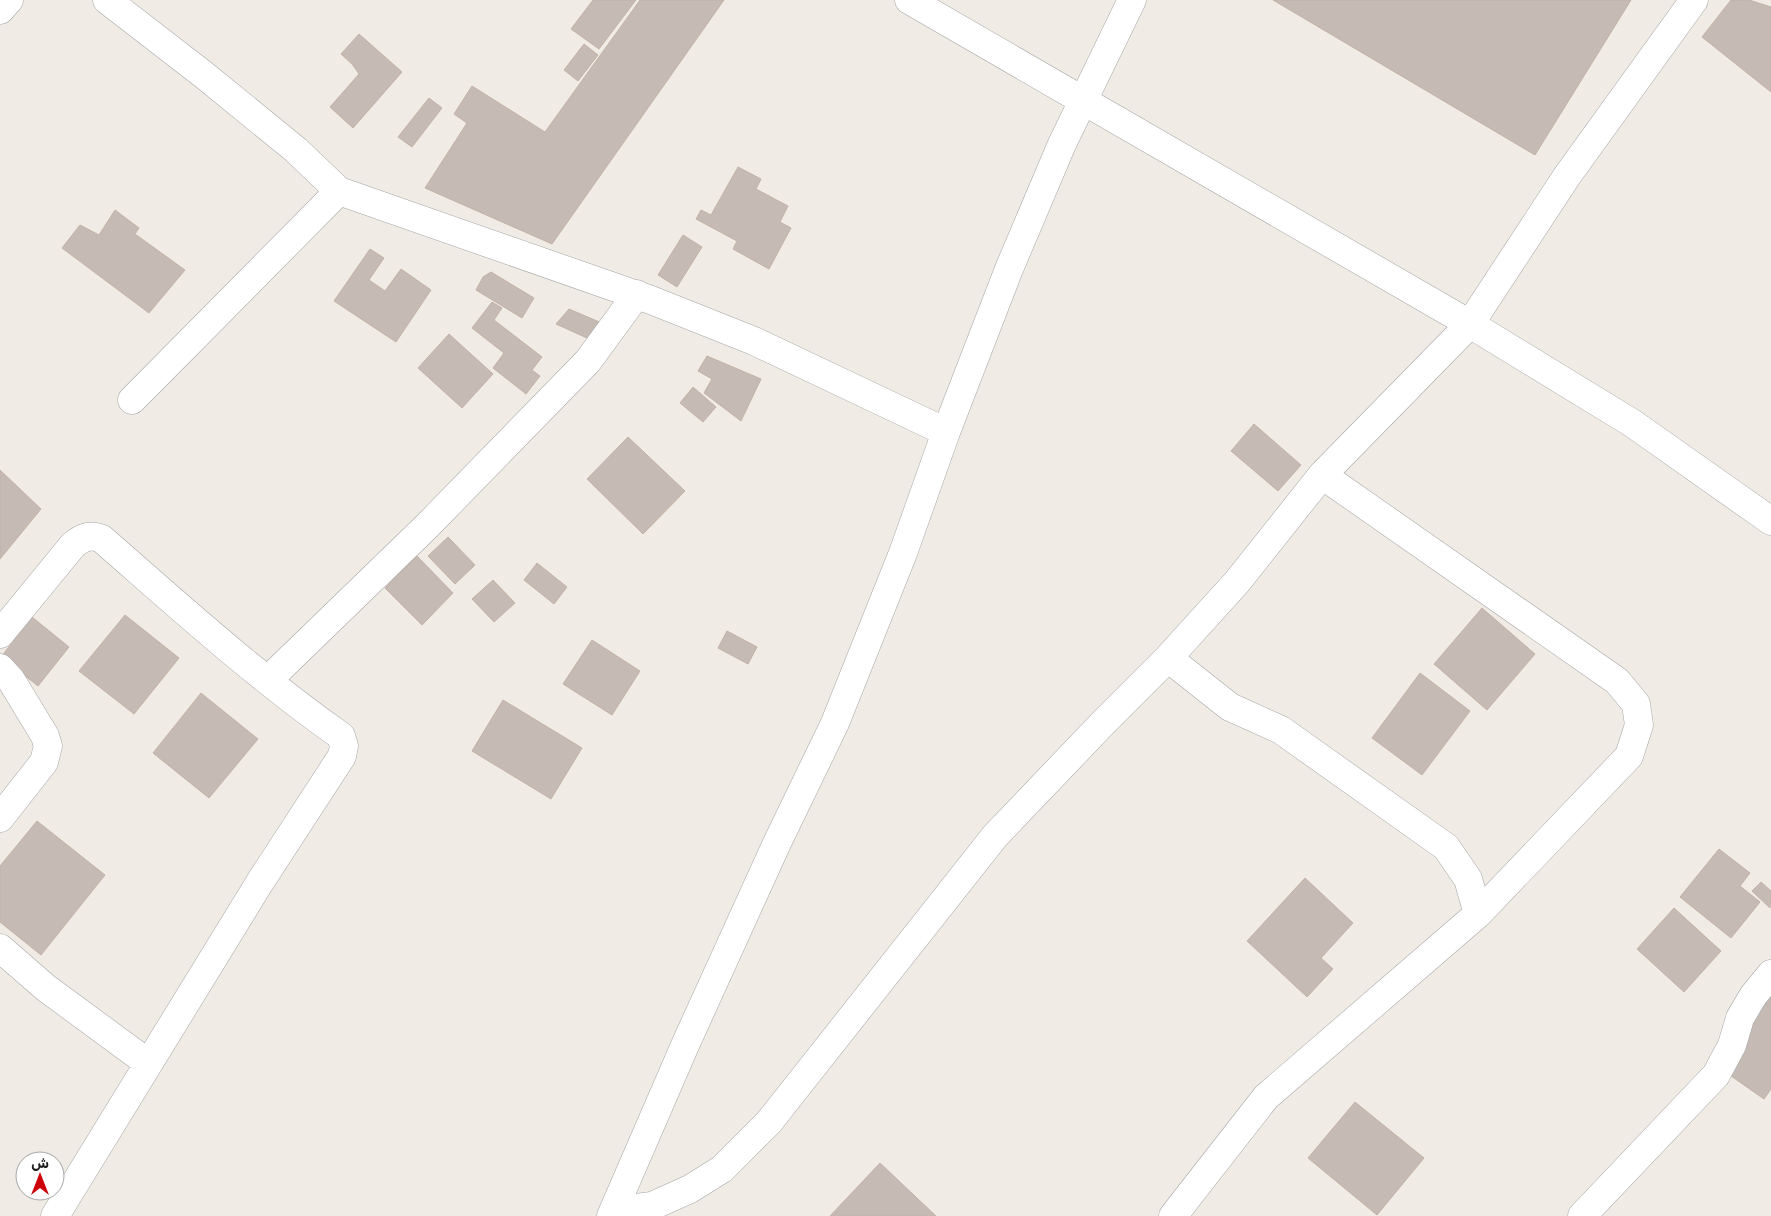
<svg xmlns="http://www.w3.org/2000/svg" width="1771" height="1216" font-family="Rubik,'Noto Sans Arabic',sans-serif">
<rect width="100%" height="100%" fill="#f0ece5"/>
<path fill="#c5bbb4" stroke="#c3b2a6" d="M593,0H636L599,49L571,29Z
M640,0H724L552,244L425,188L467,123L454,114L472,86L545,132Z
M1273,0H1631L1535,155Z
M1731,0H1749L1771,7V92L1702,37Z
M359,34L402,72L353,128L330,107L359,74L352,64L341,54Z
M584,44L598,55L578,81L564,70Z
M429,98L442,108L412,147L398,137Z
M738,167L761,179L756,189L788,206L780,222L791,228L769,269L733,249L737,241L696,219L701,210L711,215Z
M115,210L139,228L135,234L185,270L149,313L62,248L80,225L99,235Z
M683,235L702,247L677,287L658,275Z
M370,249L384,258L369,280L385,291L401,269L431,290L396,342L334,301Z
M491,272L534,298L522,318L476,290L483,277Z
M492,302L502,308L494,320L542,357L532,370L540,376L526,394L493,368L504,353L472,328Z
M569,309L604,324L587,338L556,324Z
M449,334L493,374L462,408L418,368Z
M707,356L761,379L741,421L704,393L712,379L698,371Z
M693,387L716,407L703,422L680,403Z
M1254,424L1301,465L1278,491L1231,451Z
M628,437L685,491L643,534L587,479Z
M0,470L41,509L0,559Z
M448,537L475,565L455,584L428,556Z
M417,556L453,593L422,625L385,588Z
M537,563L567,587L554,604L524,580Z
M493,580L515,603L494,622L472,599Z
M1482,608L1535,654L1487,710L1434,664Z
M125,615L179,658L134,714L79,671Z
M32,617L69,647L38,686L1,657Z
M727,631L757,647L748,664L718,648Z
M592,640L640,671L612,715L563,684Z
M1420,673L1470,711L1422,775L1372,738Z
M201,693L258,739L209,798L153,753Z
M503,700L582,748L551,799L472,751Z
M37,821L105,875L41,955L0,922V866Z
M1719,849L1750,873L1740,886L1760,902L1731,938L1680,897Z
M1305,878L1353,923L1321,958L1333,969L1307,997L1247,941Z
M1761,882L1771,891L1770,908L1752,891Z
M1674,908L1721,951L1684,992L1637,949Z
M1771,989V1089L1764,1099L1721,1069Z
M1355,1102L1424,1158L1377,1215L1308,1158Z
M880,1163L936,1216H830Z"/>
<g fill="none" stroke-linecap="round" stroke-linejoin="round">
<g stroke="#a6a6a6" stroke-width="29">
<path id="minor" d="M107,0L204,75L296,150L339,191L651,300L754,341L946,432
M909,0L1470,324L1632,423L1771,521
M0,10L9,0
M132,400L339,191
M0,634L73,545C83,537 90,534 102,539C180,607 257,677 341,736L344,746L342,756L260,882L55,1216
M1168,658L1230,707L1281,730L1446,847L1468,879L1478,914
M0,668L11,680L45,736L48,746L44,762L0,818
M268,680L427,526L588,361L637,294
M0,948L46,988L148,1063
M614,1211L652,1206L690,1189L722,1169L769,1122L995,836L1103,723L1168,658L1237,582L1322,475L1470,324L1567,176L1694,0
M611,1216L686,1043L777,843L835,723L903,553L946,432L1009,269L1062,144L1132,0
M1173,1216L1266,1097L1478,914L1629,756L1639,725L1636,704L1617,681L1322,475
M1582,1216L1716,1075L1732,1045L1740,1018L1753,996L1771,974"/>
</g>
<use href="#minor" stroke="#fff" stroke-width="28"/>
</g>
<g transform="translate(40 1176)"><circle r="24" fill="#ffffff" stroke="#a5a5a5"/>
<path d="M0-4L9 19L0 12L-9 19Z" fill="#ce0007"/>
<text y="-8" font-size="14" font-weight="bold" text-anchor="middle" fill="#1f1f1f">ش</text>
</g>
</svg>
